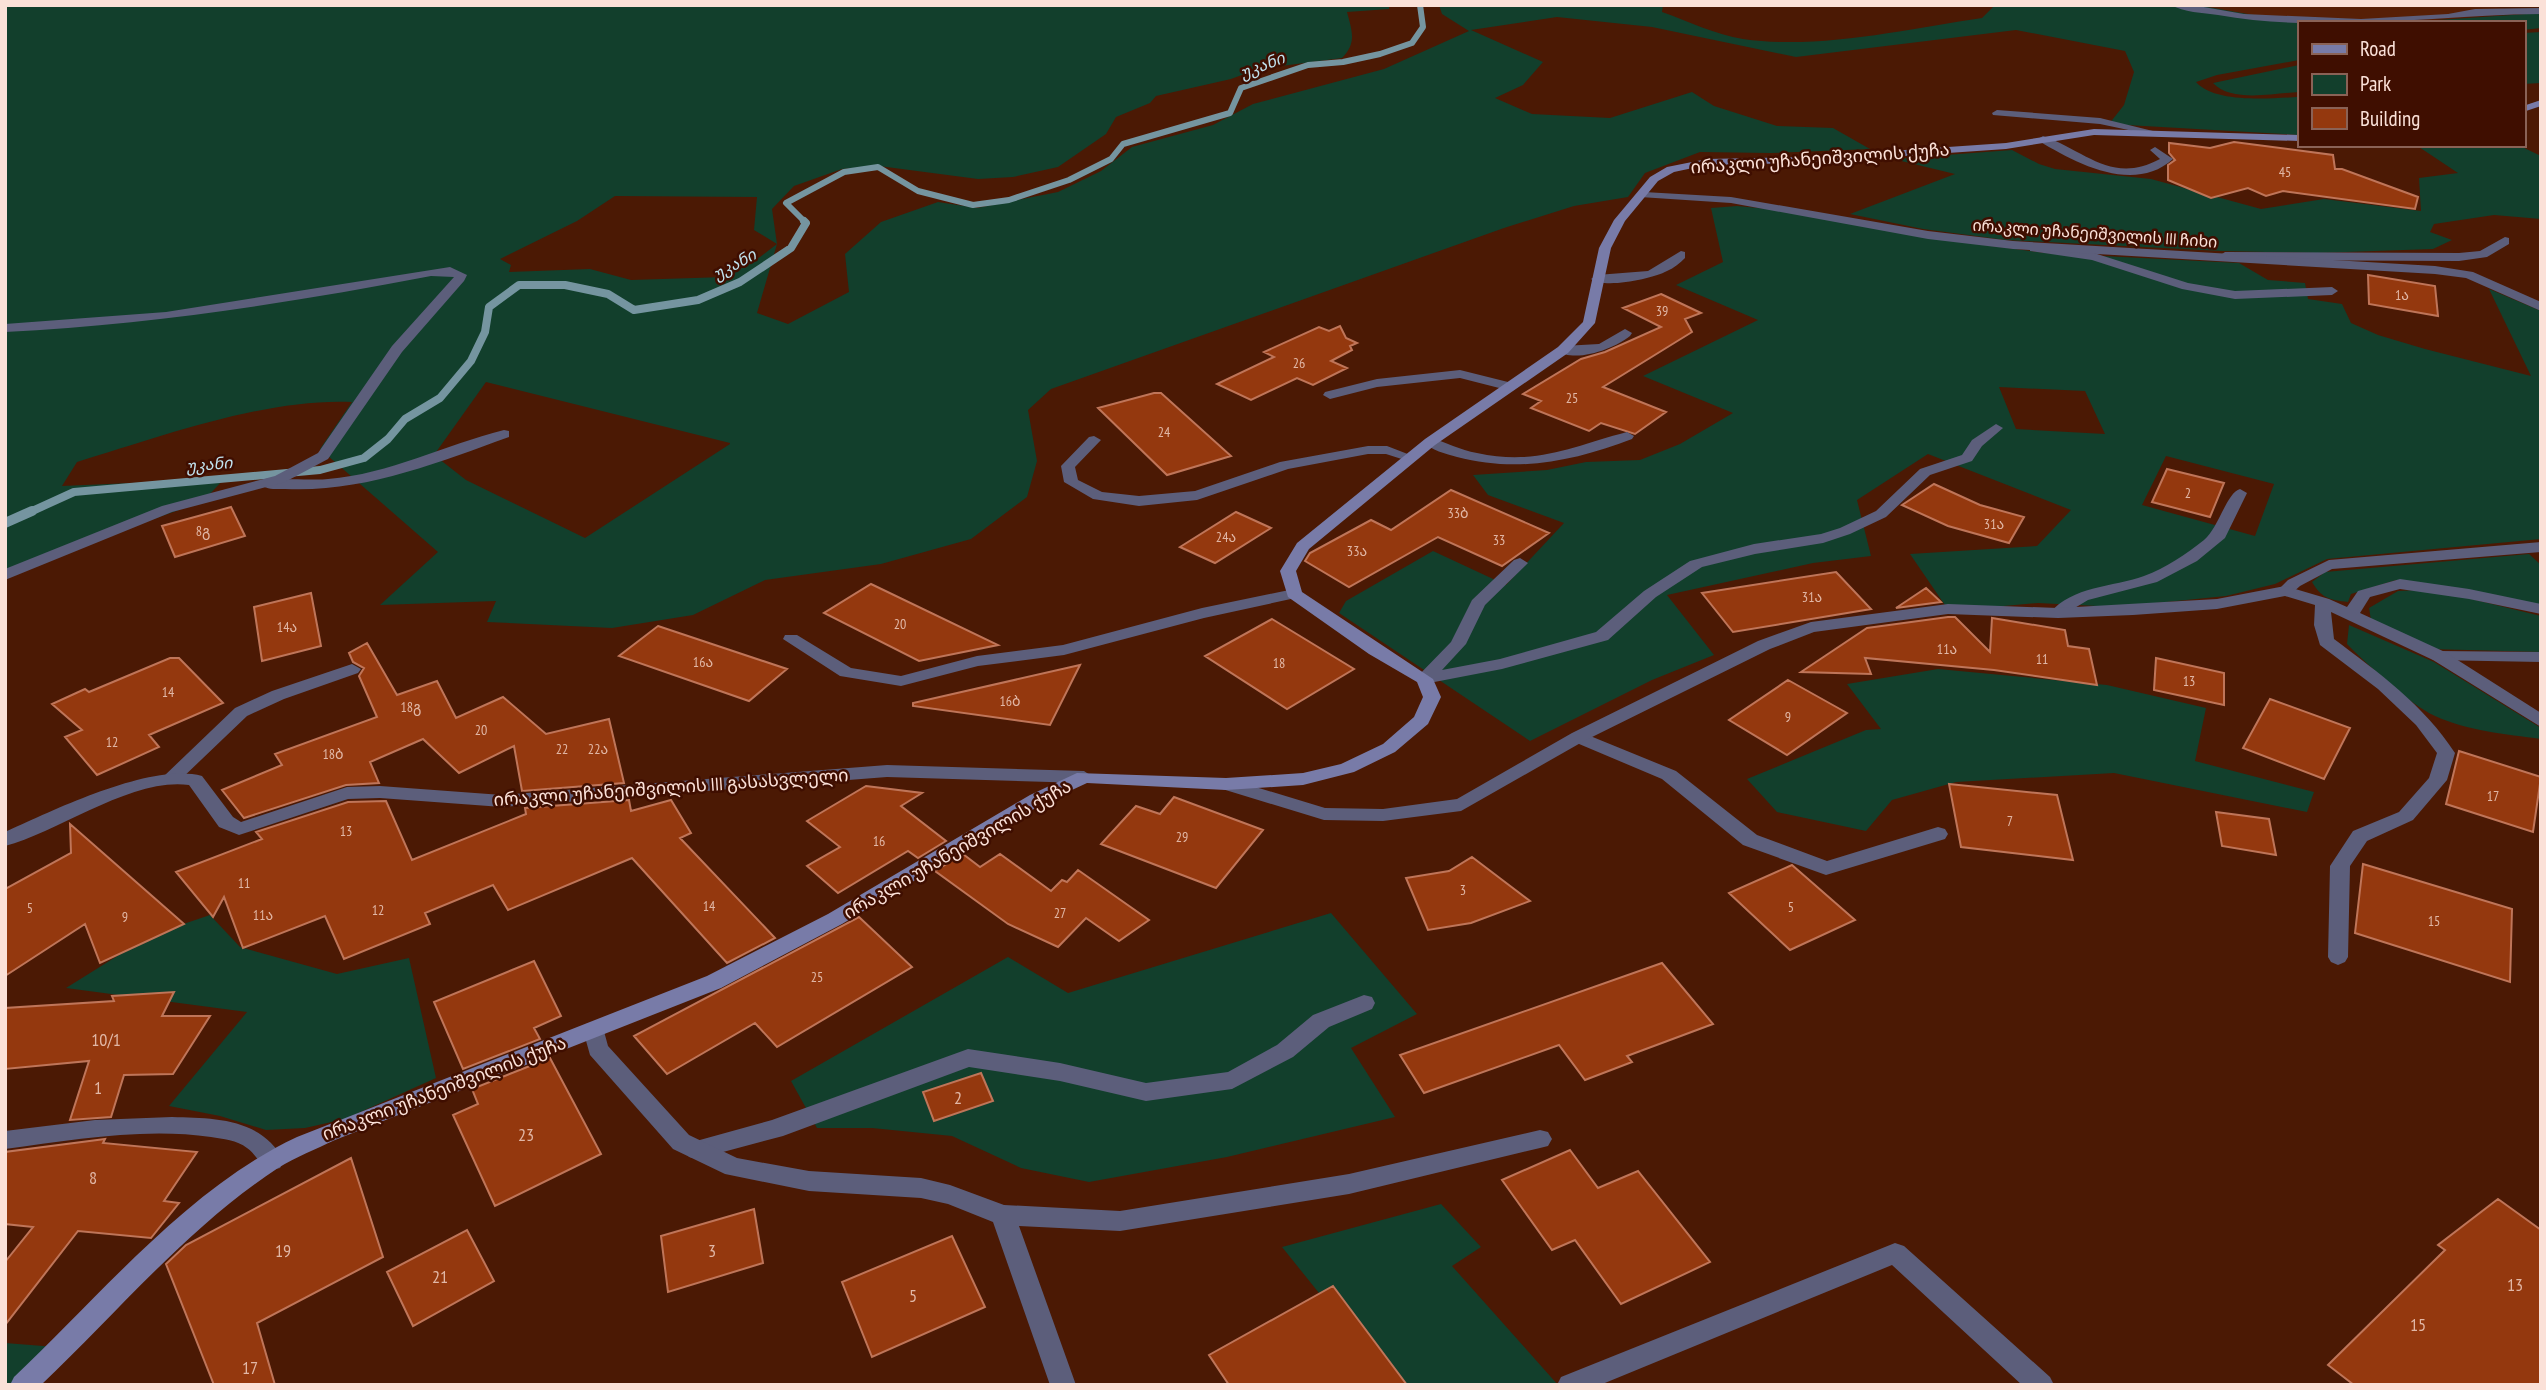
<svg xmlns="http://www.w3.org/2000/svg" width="2546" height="1390" font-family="'PT Sans Narrow','Noto Sans Georgian',sans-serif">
<rect width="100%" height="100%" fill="#4b1904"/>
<path fill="#571f06" d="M2196,5H2488L2505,9L2510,14L2394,23H2314L2285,22Z"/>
<path fill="#123f2c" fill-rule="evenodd" d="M5,5H1389V9L1347,12C1352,31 1357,43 1342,58L1258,69L1231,79L1156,96L1150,103L1116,117L1106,134L1058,167L1013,177L978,179L879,166L842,169L794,186L772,209L777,244L757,313L788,324L849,292L845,254L881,222L938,202L977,208L1058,192L1101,171L1132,147L1213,125L1253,104L1384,69L1469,31L1442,14L1439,5H1663L1662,12C1688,21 1716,35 1743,39C1819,50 1907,29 1982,18L1995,5H2196L2299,23V60L2217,75L2196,82C2215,104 2272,98 2299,97V135L2109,124L2124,105L2134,72L2125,51L2016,30L1796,57L1652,27L1557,17L1471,30L1543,62L1523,85L1495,98L1532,114L1610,118L1692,92L1714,106L1777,126L1833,128L1870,149L1771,153L1700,152L1645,173L1628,197L1574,206L1504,228L1051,389L1028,410L1037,461L1027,497L971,539L881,564L765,580L693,615L612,628L487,622L496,601L380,605L438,552L320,449L352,402C265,398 160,437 77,462L62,486L224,479L209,495L179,510L23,565L5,573ZM615,196L757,197L754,230L777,244L760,257L725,277L631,280L590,269L509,272L511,265L500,259L577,221ZM486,382L730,443V444L585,538L466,480L434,455Z
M2541,13V28L2523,30V23H2394Z
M2541,32V83L2523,84V33Z
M2299,65V92C2275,93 2231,103 2213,83Z
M2416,145H2518L2541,156V219L2494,215L2434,224L2430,232L2452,240L2433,249L2317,253L2222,251L2006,240L1923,229L1850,214L1955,174L1893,159L2012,150L2039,164L2055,169L2151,179L2261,209L2324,199L2421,211L2419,178L2458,173Z
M1737,206L1779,210L1924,237L2045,253L2239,263L2268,280L2305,283L2308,299L2342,304L2351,323L2378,335L2425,349L2531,376L2489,289L2541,311V539L2327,559L2275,584L2226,596L2116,607L2038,603L1949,611L1910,554L2037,546L2071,510L1928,454L1857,500L1871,556L1813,563L1667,595L1714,655L1652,680L1530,741L1339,613L1346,601L1433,551L1506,585L1564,523L1488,495L1473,475L1547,470L1586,462L1640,460L1680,444L1733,413L1643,376L1758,320L1676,285L1723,262L1711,208ZM1999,387L2085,391L2105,434L2016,429ZM2166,456L2274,484L2255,536L2142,505Z
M2529,554L2541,565V605L2396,580L2351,594L2348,602C2330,600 2321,598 2312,582L2325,572Z
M2419,590L2455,595L2541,616V652L2429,649L2371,620L2369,608L2398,591Z
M2349,625L2434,662L2541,728V739C2505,734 2468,731 2435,716C2409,704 2368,665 2347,644Z
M1938,669L2107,685L2206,708L2195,761L2314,792L2307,812L2114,773L1956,782L1892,800L1866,831L1777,812L1747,779L1866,730L1881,729L1847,684Z
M1331,913L1417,1014L1351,1048L1395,1117L1227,1157L1089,1182L1021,1168L952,1136L872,1128H817L791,1081L1008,957L1068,993Z
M210,915L240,947L337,974L409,958L436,1078L345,1119L305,1128L266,1130L220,1116L169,1106L247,1012L66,988L151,935Z
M1441,1204L1481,1247L1452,1266L1558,1385H1393L1282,1247Z
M5,1343L56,1347L16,1385H5Z"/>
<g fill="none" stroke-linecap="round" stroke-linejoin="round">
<path stroke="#7595a0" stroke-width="6" d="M805,222L786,203L844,172L878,167L918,191L973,205L1009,200L1069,180L1111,159L1123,144L1230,113L1241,88L1308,65L1343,62L1380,54L1412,43L1423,27L1420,5"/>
<path stroke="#7595a0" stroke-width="8" d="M28,513L74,492L320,470L364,458L388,439L405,419L440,398L471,361L485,332L489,307L519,285H565L608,294L634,310L698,300L740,282L791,248L806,223L804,221"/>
<path stroke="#7595a0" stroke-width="10" d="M5,523L32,511"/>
</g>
<path fill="#94380e" stroke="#bf7559" stroke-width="2" d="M2234,142L2333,155L2335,169H2342L2418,197L2415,209L2283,191L2266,196L2248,188L2211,198L2168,180V165L2175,160L2169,153V143L2210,148Z
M2368,275L2435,286L2438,316L2369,304Z
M1661,294L1701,313L1685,319L1692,332L1603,387L1666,412L1635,434L1601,423L1589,431L1531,408L1541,401L1523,394L1581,359L1605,352L1661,327L1623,308Z
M1340,326L1346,338L1357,343L1350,346L1352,350L1331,361L1347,368L1313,385L1297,378L1251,400L1217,384L1274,357L1264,352L1319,327L1329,331Z
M1154,393H1161L1231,456L1167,475L1098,408Z
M2167,469L2224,483L2210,517L2152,502Z
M1934,484L1980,505L2024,517L2009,543L1948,526L1902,505Z
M1451,490L1549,533L1502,566L1438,537L1349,587L1305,561L1310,553L1371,520L1391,530Z
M231,507L245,536L175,557L162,526Z
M1236,512L1271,528L1215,563L1180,547Z
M1836,572L1871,609L1733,632L1702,593Z
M871,584L998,645L919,661L824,613Z
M1926,588L1941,602L1896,608Z
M311,593L321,646L262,661L254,607Z
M1948,617H1955L1990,652L1992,618L2065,630L2068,646L2089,649L2097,685L1994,670L1865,658L1871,674L1801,672L1867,628Z
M1272,619L1354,669L1287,709L1205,656Z
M658,626L787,669L749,701L619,656Z
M367,643L397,695L437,681L456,718L503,697L546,734L609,719L624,783L522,791L514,746L459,773L423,739L370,762L379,783L346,785L244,818L222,790L282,765L275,754L377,717L359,676L364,668L353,662L349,653Z
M170,658H179L223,703L149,735L159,747L97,775L65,737L82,730L52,704L85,689L89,692Z
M2156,658L2224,673V705L2154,690Z
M1080,665L1050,725L913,706V703Z
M1788,680L1847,713L1787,755L1729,720Z
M2270,699L2350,728L2324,779L2243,748Z
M2459,751L2541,777L2533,832L2446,804Z
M1949,784L2057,795L2073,860L1961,847Z
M866,786L922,793L901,806L946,841L918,858L908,851L838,893L807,866L840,847L807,821Z
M1174,797L1263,830L1216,888L1101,844L1136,806L1160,814Z
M629,800L631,811L671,800L691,833L680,838L775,938L727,963L632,858L508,910L493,885L425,913L430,924L344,959L325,916L243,948L224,897L213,917L176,872L262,839L256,832L348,802L386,801L412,860L526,814L525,808Z
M2216,812L2269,819L2276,855L2222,846Z
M70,824L184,924L100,963L85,924L5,976V889L71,853Z
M963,854L980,867L1000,854L1051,891L1062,880L1067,882L1078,870L1149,920L1119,941L1086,918L1058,947L1008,924L935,871Z
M1472,857L1530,901L1471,923L1428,930L1406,878L1449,871Z
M2363,864L2512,909L2510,982L2355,933Z
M1792,865L1855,920L1790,950L1729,893Z
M859,917L912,967L777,1047L755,1023L667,1074L634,1036Z
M534,961L561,1016L534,1028L540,1039L463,1069L434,1002Z
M1662,963L1713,1024L1627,1056L1632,1062L1585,1080L1559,1045L1424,1093L1400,1055Z
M174,992L162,1016H210L173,1074L124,1075L111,1117L70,1120L89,1061L5,1069V1008L114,1001L112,996Z
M550,1058L601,1154L495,1206L453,1115L478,1104L472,1089Z
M981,1073L993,1101L934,1121L923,1092Z
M105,1139L103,1143L197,1152L164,1201L179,1203L151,1238L78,1231L5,1325V1262L33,1227L5,1224V1152Z
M1570,1150L1598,1188L1638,1171L1710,1262L1621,1304L1575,1240L1552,1250L1502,1180Z
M351,1158L383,1257L257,1323L275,1385H214L166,1264L186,1245Z
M2498,1199L2541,1230V1385H2354L2328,1365L2445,1250L2438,1245Z
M754,1209L763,1263L668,1292L661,1236Z
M467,1230L494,1281L413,1326L387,1272Z
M952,1236L985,1307L872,1357L842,1282Z
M1333,1286L1407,1385H1229L1209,1355Z"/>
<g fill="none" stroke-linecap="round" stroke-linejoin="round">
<path fill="#5c5e7b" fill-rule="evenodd" d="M2171,5H2192L2244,14L2361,19L2448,14L2475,9L2541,8V14C2433,15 2325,34 2218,15C2203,13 2183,12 2171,5Z
M1997,110L2100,118L2157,132L2152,135L2100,124L1993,115L1992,113Z
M2043,136C2086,151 2112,185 2160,159L2150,150L2155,147L2173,159C2134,194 2077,164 2039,141L2038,139Z
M2505,237L2509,238V244L2487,257L2459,261L2225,260L2219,256L2225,252L2459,253L2480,251Z
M2034,244L2094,253L2188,283L2235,291L2332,287L2338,291L2332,295L2235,299L2182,289L2092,260L2030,251V245Z
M1681,251L1685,252V258C1680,263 1674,268 1667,271C1652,279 1604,289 1591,279L1597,275L1648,271Z
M1625,329L1632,333L1630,336C1614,349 1574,364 1556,350L1563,346L1599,344Z
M1460,370L1516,384L1518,387L1511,391L1460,378L1377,387L1330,399L1323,395L1325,392L1377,379Z
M1996,424L2003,428L1982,446L1972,461L1930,475L1886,517L1850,534L1823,543L1755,554L1702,567L1656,597L1608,640L1502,669L1424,684L1415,679L1451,642L1472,600L1514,560L1520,558L1528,563L1485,605L1466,644L1442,670L1500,659L1596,632L1644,591L1690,561L1754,544L1821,534L1840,528L1876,511L1920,469L1962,455L1972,440Z
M504,430L509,431V437C437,463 362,493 285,489C276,489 266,490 260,484C268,476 313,481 328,479C390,474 444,445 504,430Z
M1627,432L1634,436L1632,439C1574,461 1518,473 1457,457C1446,454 1431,450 1423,442L1430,438C1446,442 1460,450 1477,453C1537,466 1573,446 1627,432Z
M1094,436L1101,440L1075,467L1078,480L1102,492L1139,496L1195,491L1280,462L1368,446H1387L1418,458L1411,462L1386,454H1368L1288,469L1197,500L1139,506L1093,499L1064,482L1061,466L1089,437Z
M2240,489L2247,493L2225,538L2197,561L2157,582L2088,600L2058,618L2050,613C2072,586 2113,587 2144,576C2166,568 2186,554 2204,540C2218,529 2227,492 2240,489Z
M2541,542V552L2332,569L2300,586L2291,594H2279L2277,591L2288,580L2329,560Z
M2439,651L2541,652V662L2433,660L2430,656L2433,652Z
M352,664L361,669L358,673L284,699L247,716L179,781L172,783L163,777L235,708L272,691Z
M1578,731L1676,771L1757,835L1827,861L1938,827L1945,829L1948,834L1945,839L1826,875L1743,845L1662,779L1572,741L1569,737Z
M1364,995L1372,997L1375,1003L1372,1009L1329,1027L1293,1057L1232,1089L1146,1101L1060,1081L969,1067L783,1136L697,1159L689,1157L685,1150L689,1143L772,1120L968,1049L1060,1063L1146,1083L1228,1072L1277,1045L1313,1015Z
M1895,1243L1904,1246L2050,1377L2054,1385H2022L1892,1265L1600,1385H1557L1561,1377Z"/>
<path fill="#5c5e7b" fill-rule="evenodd" d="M1644,192L1731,197L1928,231L2013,241L2435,266L2473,272L2541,302V311L2466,278L2435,274L2013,249L1928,239L1731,203L1640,197L1638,195Z
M450,267L467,275L464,281L402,352L328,459L285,482L172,512L5,580V569L162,506L275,476L318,453L392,346L454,277L431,276C290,303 149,325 5,332V324L166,312Z
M2400,579L2469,589L2541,604V614L2469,599L2400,589L2370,597L2360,613L2445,652L2541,713V727L2433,660L2331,612L2334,639C2379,673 2424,705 2455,753L2447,780L2413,820L2367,841L2350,866L2348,957L2345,962L2338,965L2331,962L2328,957L2330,866L2353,831L2399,812L2429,778L2437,753L2416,725L2378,689L2320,645L2314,625L2315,605L2285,596L2217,609L2133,615L2058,618L1948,614L1814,632L1770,649L1584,741L1461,811L1383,821L1324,820L1219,788L1217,784L1219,780L1226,778L1325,808L1383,809L1457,799L1572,733L1758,641L1811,622L1948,604L2058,608L2217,599L2285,586L2329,599L2347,607L2358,591Z
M1294,589L1302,594L1300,597L1204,618L1064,655L978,666L901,686L840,676L783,639L785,635H797L851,668L901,676L977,656L1063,645L1202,608Z
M887,765L1084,771L1093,777L1084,783L887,777L502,807L380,798L348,799L239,835L219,827L189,785C133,777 58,832 5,846V832C52,811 151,762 202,776L233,817L241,822L347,787L380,786L502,795Z
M594,1022L602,1024L608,1046L689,1135L737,1158L809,1171L921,1178L950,1185L1004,1205L1120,1211L1349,1174L1540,1130L1548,1132L1552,1139L1548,1146L1540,1148L1349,1194L1120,1231L1019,1226L1076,1385H1050L993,1222L948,1204L921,1198L809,1191L725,1174L673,1149L590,1055L583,1030L586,1024Z
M172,1117C214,1118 262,1118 284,1161L280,1168C261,1174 260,1157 247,1148C237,1140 223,1139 211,1137C145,1127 71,1140 5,1149V1131L95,1120Z"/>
<path fill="#787ba8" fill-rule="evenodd" d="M2541,100V106L2523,112V106Z
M2094,129L2299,135V141L2094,135L2006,149L1803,163L1707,165L1674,172L1658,181L1625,221L1611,248L1595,323L1568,353L1435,445L1309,549L1296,571L1302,592L1433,679L1441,697L1428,724L1395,752L1354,772L1303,785L1226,790L1087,783L1044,803L842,924L721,988L335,1140C316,1149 296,1157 278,1168C188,1227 118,1312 41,1385H10L14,1377C101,1295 188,1188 297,1137L707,976L828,914L1030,795L1077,773L1226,778L1303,773L1341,764L1383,744L1414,717L1423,697L1417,682L1369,654L1288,597L1280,571L1297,543L1425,439L1558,347L1583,322L1599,248L1614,220L1650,177L1667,167L1707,159L1803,157L2006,143Z"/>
</g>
<g text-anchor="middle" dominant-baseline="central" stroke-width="5" stroke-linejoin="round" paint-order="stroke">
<g font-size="14" fill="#e1b7a6">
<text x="2285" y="172">45</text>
<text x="2402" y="295">1ა</text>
<text x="1662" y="311">39</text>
<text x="1299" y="363">26</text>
<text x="1572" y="398">25</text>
<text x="1164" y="432">24</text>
<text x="2188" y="493">2</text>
<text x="1458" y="513">33ბ</text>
<text x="1994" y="524">31ა</text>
<text x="203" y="531">8გ</text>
<text x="1226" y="537">24ა</text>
<text x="1499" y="540">33</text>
<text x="1357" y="551">33ა</text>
<text x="1812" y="597">31ა</text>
<text x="900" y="624">20</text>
<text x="287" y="627">14ა</text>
<text x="1947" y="649">11ა</text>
<text x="2042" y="659">11</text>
<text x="703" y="662">16ა</text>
<text x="1279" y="663">18</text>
<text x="2189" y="681">13</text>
<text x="168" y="692">14</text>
<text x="1010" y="701">16ბ</text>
<text x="411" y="707">18გ</text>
<text x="1788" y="717">9</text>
<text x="481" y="730">20</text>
<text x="112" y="742">12</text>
<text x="562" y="749">22</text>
<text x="598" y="749">22ა</text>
<text x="333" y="754">18ბ</text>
<text x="2493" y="796">17</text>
<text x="2010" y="821">7</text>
<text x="346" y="831">13</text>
<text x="1182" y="837">29</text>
<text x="879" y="841">16</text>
<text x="244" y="883">11</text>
<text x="1463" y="890">3</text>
<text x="709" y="906">14</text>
<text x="1791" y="907">5</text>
<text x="30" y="908">5</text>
<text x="378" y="910">12</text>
<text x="1060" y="913">27</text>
<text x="263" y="915">11ა</text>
<text x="125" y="917">9</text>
<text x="2434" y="921">15</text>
<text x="817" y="977">25</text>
</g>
<g font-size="16" font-style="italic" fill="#c1e3ef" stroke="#3f0e00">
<text transform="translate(1262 65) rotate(-21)">უკანი</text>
<text transform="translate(734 264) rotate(-29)">უკანი</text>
<text transform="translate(209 464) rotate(-5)">უკანი</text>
</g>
<g font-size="16" fill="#fbe1d8" stroke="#3f0e00">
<text transform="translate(2095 233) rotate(4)">ირაკლი უჩანეიშვილის III ჩიხი</text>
</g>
<g font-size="18" fill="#fbe1d8" stroke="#3f0e00">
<text transform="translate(1820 158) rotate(-4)">ირაკლი უჩანეიშვილის ქუჩა</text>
<text transform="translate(671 787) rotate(-4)">ირაკლი უჩანეიშვილის III გასასვლელი</text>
<text transform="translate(957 849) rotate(-30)">ირაკლი უჩანეიშვილის ქუჩა</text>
<text transform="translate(444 1088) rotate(-21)">ირაკლი უჩანეიშვილის ქუჩა</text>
</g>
<g font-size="18" fill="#e1b7a6">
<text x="106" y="1039">10/1</text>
<text x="98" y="1087">1</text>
<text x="958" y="1097">2</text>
<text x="526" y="1134">23</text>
<text x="93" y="1177">8</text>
<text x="283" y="1250">19</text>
<text x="712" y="1250">3</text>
<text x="440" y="1276">21</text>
<text x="2515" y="1284">13</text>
<text x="913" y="1295">5</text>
<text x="2418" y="1324">15</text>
<text x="250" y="1367">17</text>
</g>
</g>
<rect width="2546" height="1390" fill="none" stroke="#fbe1d8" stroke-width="14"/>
<rect x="2298" y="21" width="228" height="126" fill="#3f0e00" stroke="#8a6256" stroke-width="2"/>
<rect x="2312" y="44" width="35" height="10" fill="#787ba8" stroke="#8a6256" stroke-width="2"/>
<text x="2360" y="56" font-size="21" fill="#fbe1d8">Road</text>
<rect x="2312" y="74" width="35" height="21" fill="#123f2c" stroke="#8a6256" stroke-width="2"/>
<text x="2360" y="91" font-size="21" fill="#fbe1d8">Park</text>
<rect x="2312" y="108" width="35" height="21" fill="#94380e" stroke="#8a6256" stroke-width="2"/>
<text x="2360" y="126" font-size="21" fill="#fbe1d8">Building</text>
</svg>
